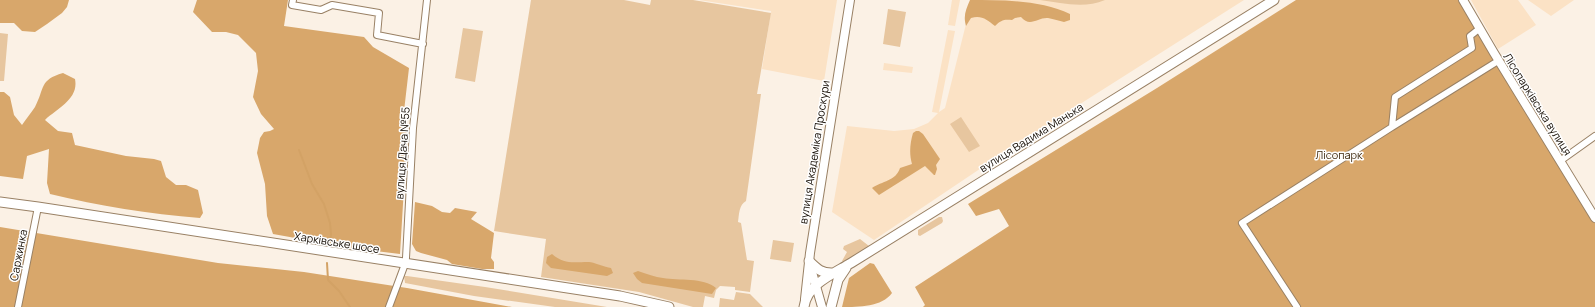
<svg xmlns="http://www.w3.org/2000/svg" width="1595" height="307" font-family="Manrope,sans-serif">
<rect width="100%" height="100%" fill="#fbf1e5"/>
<path fill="#fbe2c5" d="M699,0H837L824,81L762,69L771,11Z
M952,0H960L955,26L948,25Z
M972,0H1244L1017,144L874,240L832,212L847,126L894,131L914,129L928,123L938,113L932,112L948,30L955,31L939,112L945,108Z
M1471,0H1518L1536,25L1498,49Z
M1528,0H1574L1551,16Z
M884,63L913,67L912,73L883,70Z"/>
<path fill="#e7c69f" d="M531,0H624L650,5L651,0H693L771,13L757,94H761L746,201C739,205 739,214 738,222L741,223L747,260L754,261L750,292L735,290V287L720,286L716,290L714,298L705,296L703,307H693L639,292L541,277L546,239L494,231Z
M1040,0H1105C1084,9 1062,3 1040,0Z
M888,9L906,12L900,47L883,44Z
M463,28L483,31L475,82L455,78Z
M0,33L8,34L4,81H0Z
M961,117L980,146L969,152L950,124Z
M939,217H942L943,221L942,223L920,236L918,235V230Z
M860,239L869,246L844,262L842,261L847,252L843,249L844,246Z
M773,240L794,243L791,262L770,259Z
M404,276H407L485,287L607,307H555L474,296L405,283Z
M736,292L750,294L763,307H719L720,298L734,300Z"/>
<path fill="#d8a76b" d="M0,0H69L67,7L62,13L47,24L35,32L22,31L14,23H0Z
M197,0H288L284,26L364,37L373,47L409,68L404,111L407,137L400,254L351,248L273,234L267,216L265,184L257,153L260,138L264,132L270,131L274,129L261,114L253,97L258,71L256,53L238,35L226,32H212L193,12Z
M970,0C1002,0 1041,0 1070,14V20L1064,22C1059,21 1054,19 1048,18C1038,17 1030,28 1021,17L1015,18L1012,20C1004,19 1001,20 995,26C987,20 982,15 971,18L966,26C963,16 966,9 970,0Z
M1296,0H1458L1595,222V307H923L925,305L915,287L1009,226L999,209L976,216L968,204L1157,88Z
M63,73L75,79C79,99 58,108 45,120L58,131L72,133L75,145L126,156L154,159L161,161L166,177L176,185H186L198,190L203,213L200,218C149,214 99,206 50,194L47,183L49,149L27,156L23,179L0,176V92H4L10,97L14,115L22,125C26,119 31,113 35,107C45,88 39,80 63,73Z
M916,131H919L923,134L940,159L936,165L937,169L935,175H934L925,166L879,195L872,188C882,181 896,181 900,168L912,164C909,154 910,143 913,133Z
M415,202L432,206L442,212L450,213L455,208L477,212L471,219L494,233L491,258L494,262V269H482L452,264L447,260L421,253L416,251L412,244Z
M0,227L218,263L304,272L407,288L512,307H0Z
M552,254C565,265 573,262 589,262C593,262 605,267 611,268L613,273L607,276L551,268L546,263L547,257Z
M870,263L874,264L892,293C882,307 859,307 842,307L849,278Z
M638,271C647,274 655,277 663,278C679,281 703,277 716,288L712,294L642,283L637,279L633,273Z"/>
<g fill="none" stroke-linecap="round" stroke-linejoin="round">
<path stroke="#d3a265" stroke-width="2" d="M299,150L312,184L324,204L330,223L331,234L330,243
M327,263L328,280L339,291L350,307"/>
<g stroke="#998165" stroke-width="8">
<path id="street" d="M293,0L292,5L321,10L332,5L379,13L377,35L423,44
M1392,127L1498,61
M1560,161L1595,136
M18,307L38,207
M389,307L405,264L406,258L413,128L427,0
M1297,307L1242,223L1392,127L1395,97L1472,48L1470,36L1479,29"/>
</g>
<g stroke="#998165" stroke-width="10">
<path id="secondary" d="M1463,0L1494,53L1595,218
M810,265L822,307
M805,299L810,253L850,0"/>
</g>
<g stroke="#998165" stroke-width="11">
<path id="primary" d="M0,202L38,207L620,296L669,307
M809,261C817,269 822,274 834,273
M804,307C807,284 833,274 851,263L1274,0
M831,307L838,280L846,268"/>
</g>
<use href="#street" stroke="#fff" stroke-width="6"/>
<use href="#secondary" stroke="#fff" stroke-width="8"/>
<use href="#primary" stroke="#fff" stroke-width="9"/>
</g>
<g text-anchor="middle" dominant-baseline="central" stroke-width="3" stroke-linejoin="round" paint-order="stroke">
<g font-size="11" fill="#140c03" stroke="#fff">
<text transform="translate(1538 104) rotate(58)">Лісопарківська вулиця</text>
<text transform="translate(1031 137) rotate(-32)">вулиця Вадима Манька</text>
<text transform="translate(814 152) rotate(-81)">вулиця Академіка Проскури</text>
<text transform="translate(402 153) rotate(-86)">вулиця Дача №55</text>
<text transform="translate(337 242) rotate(9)">Харківське шосе</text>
<text transform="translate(18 255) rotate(-79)">Саржинка</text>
</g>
<g font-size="11" fill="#3d280d" stroke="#fff">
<text x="1339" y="154">Лісопарк</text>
</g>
</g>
</svg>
